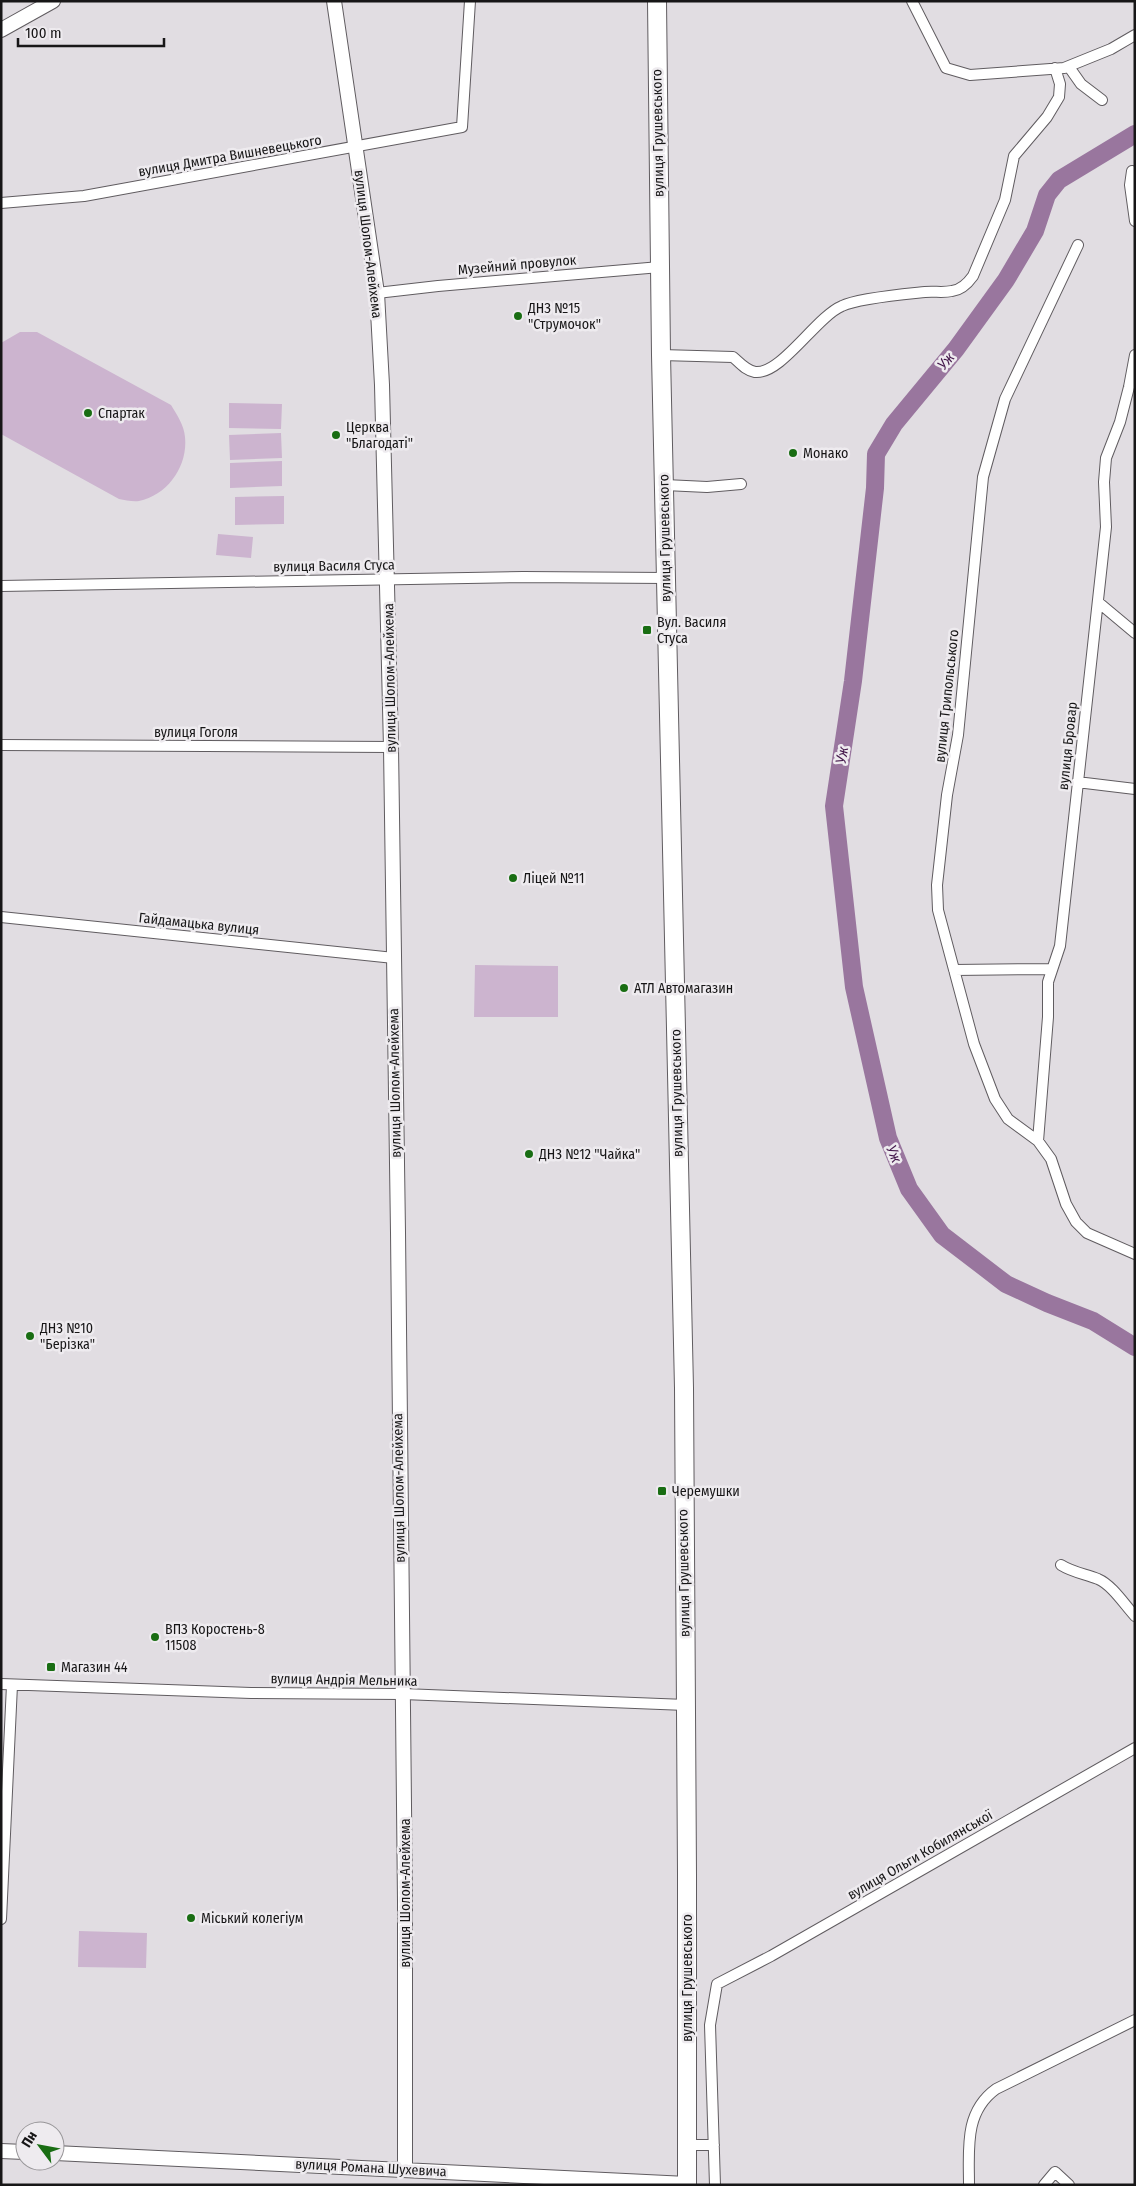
<svg xmlns="http://www.w3.org/2000/svg" width="1136" height="2186" font-family="'Fira Sans Condensed',sans-serif">
<rect width="100%" height="100%" fill="#e1dde2"/>
<path fill="#ccb4cf" d="M20,332H37L171,405C177,415 184,425 185,437C188,466 168,495 139,501C133,502 125,500 119,499L1,434V343Z
M229,403L282,404L281,429L229,428Z
M281,433L282,458L230,460L229,435Z
M282,461V486L230,488V463Z
M284,496V524L235,525V497Z
M218,534L253,537L251,558L216,555Z
M475,965L558,966V1017H474Z
M79,1931L147,1933L146,1968L78,1967Z"/>
<g fill="none" stroke-linecap="round" stroke-linejoin="round">
<path stroke="#99769e" stroke-width="18" d="M1135,134L1059,180L1047,195L1035,231L1006,280L956,349L894,424L876,454L875,488L853,681L834,806L854,987L888,1138L909,1189L942,1235L1006,1284L1047,1303L1093,1321L1135,1347"/>
<g stroke="#605c60" stroke-width="12">
<path id="street" d="M912,1L946,68L970,75L1064,68L1111,49L1135,35
M1069,67L1081,84L1102,100
M1132,171L1130,185L1135,221
M1,203L84,196L462,127L470,1
M1078,245L1005,399L983,477L958,735L947,795L937,885L938,910L974,1044L995,1099L1008,1119L1038,1141L1051,1159L1066,1204L1076,1222L1087,1233L1135,1254
M377,293L438,286L660,267
M661,355L733,357C740,363 745,370 755,372C781,375 816,317 842,306C858,298 906,294 925,292C934,291 943,293 952,291C961,290 968,283 973,276L1005,200L1014,156L1047,117L1059,97L1060,84L1055,68
M665,485L707,487L741,484
M1,586L523,577L666,578
M1098,602L1135,633
M1,745L391,747
M1077,782L1135,789
M1,917L394,958
M954,970L1052,969
M1038,1141L1048,1017V982L1060,946L1106,527L1104,482L1106,458L1120,422L1129,387L1135,355
M1061,1565C1072,1572 1085,1574 1098,1579C1112,1585 1124,1604 1135,1616
M1,1684L251,1693L403,1694L686,1705
M1,1919L12,1685
M688,2145H714
M715,2185L710,2025L717,1984L771,1956L1135,1748
M969,2185C969,2149 964,2112 996,2089L1135,2020
M1044,2185L1055,2172L1069,2185"/>
</g>
<g stroke="#605c60" stroke-width="16">
<path id="secondary" d="M334,1L377,293L382,385L391,747L398,1232L405,1901V2169
M1,30L53,1
M1,2151L25,2152
M55,2153L687,2184"/>
</g>
<g stroke="#605c60" stroke-width="20">
<path id="highway" d="M657,1L661,355L684,1388L687,1874V2185"/>
</g>
<use href="#street" stroke="#fff" stroke-width="10"/>
<use href="#secondary" stroke="#fff" stroke-width="14"/>
<use href="#highway" stroke="#fff" stroke-width="18"/>
</g>
<g fill="#196d13" stroke="#eeebef" stroke-width="2">
<circle cx="518" cy="316" r="5"/>
<circle cx="88" cy="413" r="5"/>
<circle cx="336" cy="435" r="5"/>
<circle cx="793" cy="453" r="5"/>
<rect x="642" y="625" width="10" height="10" rx="2.5"/>
<circle cx="513" cy="878" r="5"/>
<circle cx="624" cy="988" r="5"/>
<circle cx="529" cy="1154" r="5"/>
<circle cx="30" cy="1336" r="5"/>
<rect x="657" y="1486" width="10" height="10" rx="2.5"/>
<circle cx="155" cy="1637" r="5"/>
<rect x="46" y="1662" width="10" height="10" rx="2.5"/>
<circle cx="191" cy="1918" r="5"/>
</g>
<g text-anchor="middle" dominant-baseline="central" stroke-width="5" stroke-linejoin="round" paint-order="stroke">
<g font-size="14" fill="#171617" stroke="#eeebef">
<text transform="translate(658 133) rotate(-91)">вулиця Грушевського</text>
<text transform="translate(230 156) rotate(-10)">вулиця Дмитра Вишневецького</text>
<text transform="translate(368 244) rotate(83)">вулиця Шолом-Алейхема</text>
<text transform="translate(517 265) rotate(-5)">Музейний провулок</text>
<text transform="translate(665 538) rotate(-91)">вулиця Грушевського</text>
<text transform="translate(334 566) rotate(-1)">вулиця Василя Стуса</text>
<text transform="translate(390 678) rotate(-91)">вулиця Шолом-Алейхема</text>
<text transform="translate(947 696) rotate(-84)">вулиця Трипольського</text>
<text x="196" y="732">вулиця Гоголя</text>
<text transform="translate(1068 746) rotate(-84)">вулиця Бровар</text>
<text transform="translate(199 924) rotate(6)">Гайдамацька вулиця</text>
<text transform="translate(395 1083) rotate(-91)">вулиця Шолом-Алейхема</text>
<text transform="translate(677 1093) rotate(-91)">вулиця Грушевського</text>
<text transform="translate(399 1488) rotate(-91)">вулиця Шолом-Алейхема</text>
<text transform="translate(684 1573) rotate(-91)">вулиця Грушевського</text>
<text transform="translate(344 1680) rotate(1)">вулиця Андрія Мельника</text>
<text transform="translate(920 1855) rotate(-30)">вулиця Ольги Кобилянської</text>
<text transform="translate(405 1893) rotate(-90)">вулиця Шолом-Алейхема</text>
<text transform="translate(687 1978) rotate(-90)">вулиця Грушевського</text>
<text transform="translate(371 2168) rotate(3)">вулиця Романа Шухевича</text>
</g>
<g font-size="14" fill="#171617" stroke="#eeebef" text-anchor="start">
<text x="528" y="308">ДНЗ №15<tspan x="528" dy="16">"Струмочок"</tspan></text>
<text x="98" y="413">Спартак</text>
<text x="346" y="427">Церква<tspan x="346" dy="16">"Благодаті"</tspan></text>
<text x="803" y="453">Монако</text>
<text x="657" y="622">Вул. Василя<tspan x="657" dy="16">Стуса</tspan></text>
<text x="523" y="878">Ліцей №11</text>
<text x="634" y="988">АТЛ Автомагазин</text>
<text x="539" y="1154">ДНЗ №12 "Чайка"</text>
<text x="40" y="1328">ДНЗ №10<tspan x="40" dy="16">"Берізка"</tspan></text>
<text x="672" y="1491">Черемушки</text>
<text x="165" y="1629">ВПЗ Коростень-8<tspan x="165" dy="16">11508</tspan></text>
<text x="61" y="1667">Магазин 44</text>
<text x="201" y="1918">Міський колегіум</text>
</g>
<g font-size="15" font-style="italic" fill="#43174a" stroke="#eeebef">
<text transform="translate(946 361) rotate(-50)">Уж</text>
<text transform="translate(842 755) rotate(-81)">Уж</text>
<text transform="translate(894 1154) rotate(67)">Уж</text>
</g>
</g>
<rect width="1136" height="2186" fill="none" stroke="#171617" stroke-width="5"/>
<g transform="translate(40 2146) rotate(302)"><circle r="24" fill="#eeebef" stroke="#989699"/>
<path d="M0-4L9 19L0 12L-9 19Z" fill="#196d13"/>
<text y="-8" font-size="14" font-weight="bold" text-anchor="middle" fill="#171617">Пн</text>
</g>
<path d="M18 38v8h146v-8" fill="none" stroke="#171617" stroke-width="2.5"/>
<text x="25" y="38" font-size="15" fill="#171617" stroke="#eeebef" stroke-width="4" paint-order="stroke">100 m</text>
</svg>
